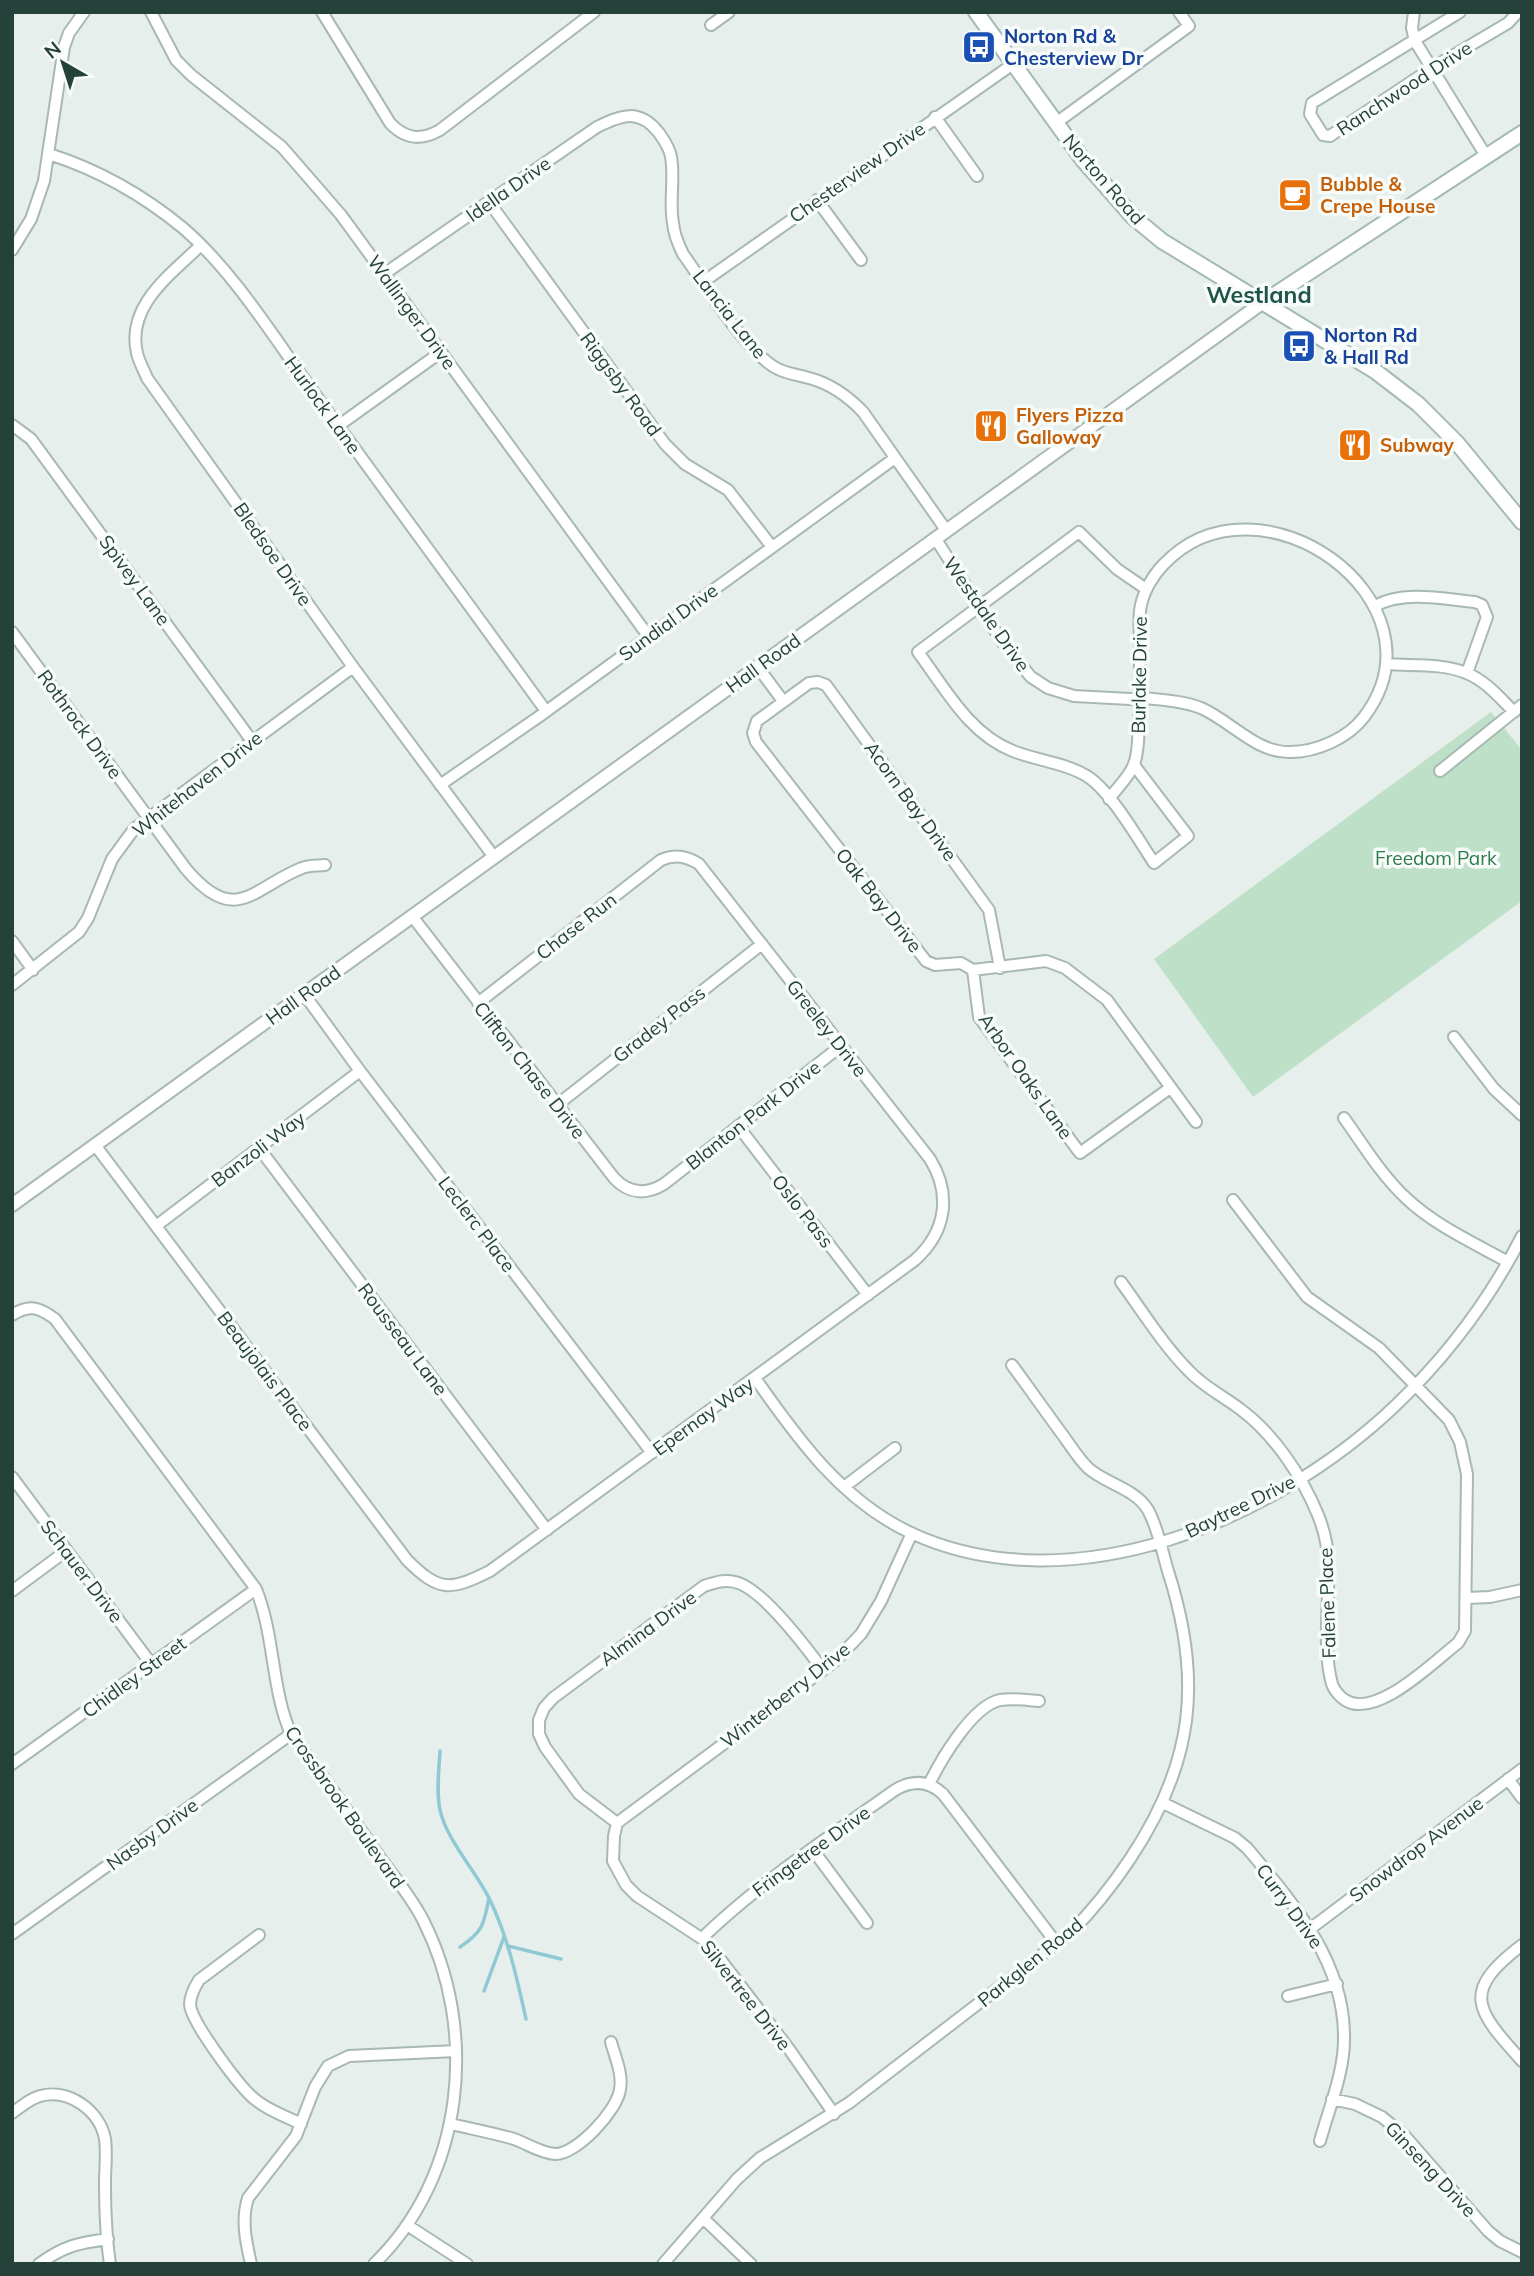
<svg xmlns="http://www.w3.org/2000/svg" width="1534" height="2276" font-family="Mulish,sans-serif">
<rect width="100%" height="100%" fill="#e6efeb"/>
<path fill="#bfe0c8" d="M1491,712L1522,750V901L1253,1097L1154,959Z"/>
<g fill="none" stroke-linecap="round" stroke-linejoin="round">
<path stroke="#8ec9d4" stroke-width="3.5" d="M440,1751C439,1770 436,1791 440,1810C447,1841 476,1871 490,1900C508,1938 517,1978 526,2019
M508,1946L561,1959
M460,1947C483,1932 484,1924 489,1898
M484,1991L504,1937"/>
<g stroke="#a8b8b2" stroke-width="14">
<path id="minor" d="M151,12L176,60L191,75L282,147L341,215L649,637
M322,12L390,123C405,139 421,141 440,130L594,12
M1414,12L1412,28L1415,41L1486,156
M1460,12L1312,103L1310,114L1323,135L1330,136L1432,68L1508,23L1518,12
M711,25L729,12
M935,117L977,176
M1056,123L1189,26L1179,12
M49,154C99,170 143,195 183,228C233,271 273,336 312,390C390,496 468,604 546,711
M817,200L861,260
M489,202L665,444L685,464L728,490L772,547
M200,246C170,275 126,306 137,353C139,362 144,370 147,378L353,667L494,857
M12,250L31,219L44,181L64,47L69,33L84,12
M384,274L597,127C622,115 639,108 659,133C664,140 670,149 671,157C675,179 669,201 673,223C674,234 678,244 683,254C704,283 748,355 778,369C788,374 799,375 809,378C831,384 847,395 863,412L946,530
M703,282L1013,64
M12,425L31,439L252,741
M338,426L441,352
M935,538L1003,643L1031,677L1048,688L1074,696L1130,699L1144,698C1163,700 1183,701 1201,708C1231,721 1256,753 1290,752C1317,752 1348,738 1364,717C1452,601 1259,464 1164,564C1153,575 1144,591 1141,605C1138,617 1140,631 1140,643C1140,669 1140,696 1139,722C1138,735 1139,752 1134,764C1130,776 1117,788 1109,799
M1375,606C1404,590 1443,599 1475,602L1482,605L1487,617L1467,673
M12,632L186,869C236,928 253,887 302,868C309,865 318,866 325,865
M1387,664C1412,666 1443,663 1466,673C1485,680 1500,698 1514,712
M757,666L783,701
M1134,765L1188,836L1154,863C1138,839 1109,788 1085,775C1065,763 1035,760 1013,751C969,734 945,688 918,652L1079,532L1117,569L1146,589
M1440,771L1522,705
M440,785L537,718L895,458
M412,916L614,1178C629,1194 646,1195 664,1184L841,1046
M12,941L33,970
M1000,968L989,910L826,685L818,682L809,683L757,721L753,733L756,742L926,961L935,965L961,963L973,970L1046,961L1065,968L1107,1000L1196,1122
M973,970L979,1017L1080,1153L1170,1088
M12,985L79,932L88,918L112,859L134,829L353,667
M304,994L360,1071L652,1453
M1454,1037L1494,1089L1522,1115
M557,1105L762,944
M1344,1118C1364,1146 1382,1176 1407,1199C1436,1226 1474,1243 1508,1262
M738,1126L868,1295
M95,1145L407,1560C439,1592 450,1591 490,1571L915,1260C946,1232 952,1195 930,1159L699,864C686,856 675,854 661,860L478,1003
M259,1148L547,1530
M156,1226L360,1071
M1121,1282C1143,1312 1163,1345 1189,1371C1204,1387 1223,1396 1240,1409C1274,1434 1302,1476 1318,1515C1324,1530 1328,1546 1328,1562C1330,1599 1322,1649 1332,1684C1334,1690 1340,1697 1345,1700C1376,1720 1433,1662 1458,1643L1465,1631L1467,1474L1460,1442L1449,1420L1379,1348L1307,1297L1233,1200
M12,1315C29,1304 39,1307 55,1319L256,1589C275,1636 271,1689 291,1734C322,1775 352,1817 381,1859C395,1878 412,1898 423,1920C479,2030 465,2176 374,2264
M755,1378C797,1438 842,1501 911,1533C1072,1607 1276,1520 1396,1405C1447,1356 1490,1299 1522,1236
M12,1477L152,1665
M844,1487L895,1448
M12,1591L66,1551
M1467,1598L1490,1597L1522,1590
M12,1764L256,1589
M1508,1779L1522,1798
M929,1784C941,1760 972,1706 1000,1700C1013,1698 1027,1700 1039,1701
M1163,1803L1235,1838L1247,1848C1293,1903 1344,1961 1344,2036C1345,2071 1329,2108 1320,2141
M617,1823L579,1794L545,1747L539,1734V1720L544,1708L553,1698L704,1586C716,1582 728,1578 741,1584C766,1595 806,1647 823,1670
M617,1823L835,1661L861,1634L881,1601L912,1533
M617,1823L614,1836L613,1861L626,1885L637,1896L707,1942L789,2049L834,2114
M813,1850L867,1923
M1310,1929L1522,1769
M12,1934L291,1734
M259,1935L199,1980C194,1988 190,1996 190,2005C192,2023 236,2081 250,2095C263,2108 285,2116 301,2124
M702,1938C760,1882 829,1837 895,1790C912,1780 928,1780 943,1794L1057,1944
M1522,1945C1460,1992 1476,2010 1522,2061
M1288,1996L1337,1984
M1332,2099L1355,2104L1382,2117L1405,2136L1488,2231L1500,2241L1522,2252
M12,2113C21,2107 29,2099 40,2096C69,2088 100,2111 105,2139C107,2153 105,2168 105,2182C105,2209 106,2237 110,2264
M451,2124C472,2129 494,2133 514,2139C528,2144 540,2153 555,2154C576,2155 618,2110 620,2089C623,2074 615,2057 611,2042
M703,2218L751,2264
M407,2225L467,2264
M39,2264C64,2246 78,2243 108,2239
M251,2264C246,2242 241,2220 248,2198L296,2136L315,2087L328,2066L349,2056L456,2051
M663,2264L737,2179L760,2158L849,2103L1070,1933C1093,1910 1112,1886 1130,1859C1194,1763 1203,1680 1168,1571C1162,1551 1158,1528 1148,1510C1136,1489 1106,1484 1088,1468C1078,1458 1070,1445 1062,1434C1045,1411 1029,1388 1012,1365"/>
</g>
<g stroke="#a8b8b2" stroke-width="16">
<path id="tertiary" d="M12,1205L1262,303"/>
</g>
<g stroke="#a4bbb3" stroke-width="18">
<path id="secondary" d="M976,12L1083,160L1133,217L1162,241L1375,371L1418,404L1457,443L1522,522
M1262,303L1522,133"/>
</g>
<use href="#minor" stroke="#fff" stroke-width="10"/>
<use href="#tertiary" stroke="#fff" stroke-width="12"/>
<use href="#secondary" stroke="#fff" stroke-width="14"/>
</g>
<defs>
<g id="bus-square" transform="scale(1.75)"><rect x="-9" y="-9" width="18" height="18" rx="4" fill="#1a4fb4" stroke="#f7fbf9"/><path d="M-5-6H5V4H4V6H2V4H-2V6H-4V4H-5ZM-3.5-4V0h7V-4ZM-3.5 1.2v1.5H-2V1.2ZM2 1.2v1.5H3.5V1.2Z" fill="#fff"/></g>
<g id="cafe-square" transform="scale(1.75)"><rect x="-9" y="-9" width="18" height="18" rx="4" fill="#e8710a" stroke="#f7fbf9"/><path d="M-5.5-4.5H6V0H3Q3 3.5 0 3.5H-2.5Q-5.5 3.5-5.5 0ZM3-3.2v2h1.7v-2ZM-6 4.5H4V6H-6Z" fill="#fff"/></g>
<g id="restaurant-square" transform="scale(1.75)"><rect x="-9" y="-9" width="18" height="18" rx="4" fill="#e8710a" stroke="#f7fbf9"/><path d="M-5-6h1v4h1v-4h1v4h1v-4h1v5L-1.5 .5V6h-2V.5L-5-1ZM5-6V6H3V1.5H1.5Q1.5-4 5-6Z" fill="#fff"/></g>
</defs>
<g fill-rule="evenodd">
<use href="#bus-square" x="979" y="47"/>
<use href="#cafe-square" x="1295" y="195"/>
<use href="#bus-square" x="1299" y="346"/>
<use href="#restaurant-square" x="991" y="426"/>
<use href="#restaurant-square" x="1355" y="445"/>
</g>
<g text-anchor="middle" dominant-baseline="central" stroke-width="7" stroke-linejoin="round" paint-order="stroke">
<g font-size="19" font-weight="bold" fill="#164399" stroke="#f7fbf9" text-anchor="start">
<text x="1004" y="36">Norton Rd &amp;<tspan x="1004" dy="22">Chesterview Dr</tspan></text>
<text x="1324" y="335">Norton Rd<tspan x="1324" dy="22">&amp; Hall Rd</tspan></text>
</g>
<g font-size="19" fill="#24423a" stroke="#f7fbf9">
<text transform="translate(1404 88) rotate(-33)">Ranchwood Drive</text>
<text transform="translate(857 172) rotate(-35)">Chesterview Drive</text>
<text transform="translate(1104 179) rotate(49)">Norton Road</text>
<text transform="translate(508 189) rotate(-35)">Idella Drive</text>
<text transform="translate(412 312) rotate(54)">Wallinger Drive</text>
<text transform="translate(730 314) rotate(52)">Lancia Lane</text>
<text transform="translate(621 384) rotate(54)">Riggsby Road</text>
<text transform="translate(323 405) rotate(54)">Hurlock Lane</text>
<text transform="translate(273 554) rotate(55)">Bledsoe Drive</text>
<text transform="translate(135 580) rotate(54)">Spivey Lane</text>
<text transform="translate(987 614) rotate(55)">Westdale Drive</text>
<text transform="translate(668 622) rotate(-36)">Sundial Drive</text>
<text transform="translate(763 663) rotate(-36)">Hall Road</text>
<text transform="translate(1139 675) rotate(-89)">Burlake Drive</text>
<text transform="translate(80 724) rotate(54)">Rothrock Drive</text>
<text transform="translate(197 784) rotate(-38)">Whitehaven Drive</text>
<text transform="translate(911 801) rotate(54)">Acorn Bay Drive</text>
<text transform="translate(879 900) rotate(52)">Oak Bay Drive</text>
<text transform="translate(576 926) rotate(-38)">Chase Run</text>
<text transform="translate(303 995) rotate(-36)">Hall Road</text>
<text transform="translate(659 1024) rotate(-38)">Gradey Pass</text>
<text transform="translate(827 1028) rotate(52)">Greeley Drive</text>
<text transform="translate(530 1070) rotate(52)">Clifton Chase Drive</text>
<text transform="translate(1026 1076) rotate(55)">Arbor Oaks Lane</text>
<text transform="translate(753 1115) rotate(-38)">Blanton Park Drive</text>
<text transform="translate(258 1149) rotate(-37)">Banzoli Way</text>
<text transform="translate(803 1211) rotate(52)">Oslo Pass</text>
<text transform="translate(477 1224) rotate(53)">Leclerc Place</text>
<text transform="translate(403 1339) rotate(53)">Rousseau Lane</text>
<text transform="translate(265 1371) rotate(53)">Beaujolais Place</text>
<text transform="translate(703 1416) rotate(-36)">Epernay Way</text>
<text transform="translate(1240 1506) rotate(-26)">Baytree Drive</text>
<text transform="translate(82 1571) rotate(53)">Schauer Drive</text>
<text transform="translate(1327 1603) rotate(-92)">Falene Place</text>
<text transform="translate(648 1628) rotate(-36)">Almina Drive</text>
<text transform="translate(134 1677) rotate(-36)">Chidley Street</text>
<text transform="translate(785 1695) rotate(-38)">Winterberry Drive</text>
<text transform="translate(345 1807) rotate(55)">Crossbrook Boulevard</text>
<text transform="translate(152 1834) rotate(-36)">Nasby Drive</text>
<text transform="translate(1416 1849) rotate(-37)">Snowdrop Avenue</text>
<text transform="translate(811 1851) rotate(-36)">Fringetree Drive</text>
<text transform="translate(1290 1906) rotate(54)">Curry Drive</text>
<text transform="translate(1030 1962) rotate(-39)">Parkglen Road</text>
<text transform="translate(746 1995) rotate(52)">Silvertree Drive</text>
<text transform="translate(1431 2169) rotate(47)">Ginseng Drive</text>
</g>
<g font-size="19" font-weight="bold" fill="#c56008" stroke="#f7fbf9" text-anchor="start">
<text x="1320" y="184">Bubble &amp;<tspan x="1320" dy="22">Crepe House</tspan></text>
<text x="1016" y="415">Flyers Pizza<tspan x="1016" dy="22">Galloway</tspan></text>
<text x="1380" y="445">Subway</text>
</g>
<g font-size="19" fill="#2d7a4b" stroke="#f7fbf9">
<text x="1436" y="858">Freedom Park</text>
</g>
<g font-size="23" font-weight="bold" fill="#1f5548" stroke="#f7fbf9">
<text x="1259" y="294">Westland</text>
</g>
</g>
<rect width="1534" height="2276" fill="none" stroke="#24423a" stroke-width="28"/>
<g transform="translate(63 63) rotate(321)" stroke="#f7fbf9" stroke-width="5" paint-order="stroke">
<path d="M0-5L12 26L0 18L-12 26Z" fill="#24423a"/>
<text y="-10" font-size="19" font-weight="bold" text-anchor="middle" fill="#24423a">N</text>
</g>
</svg>
